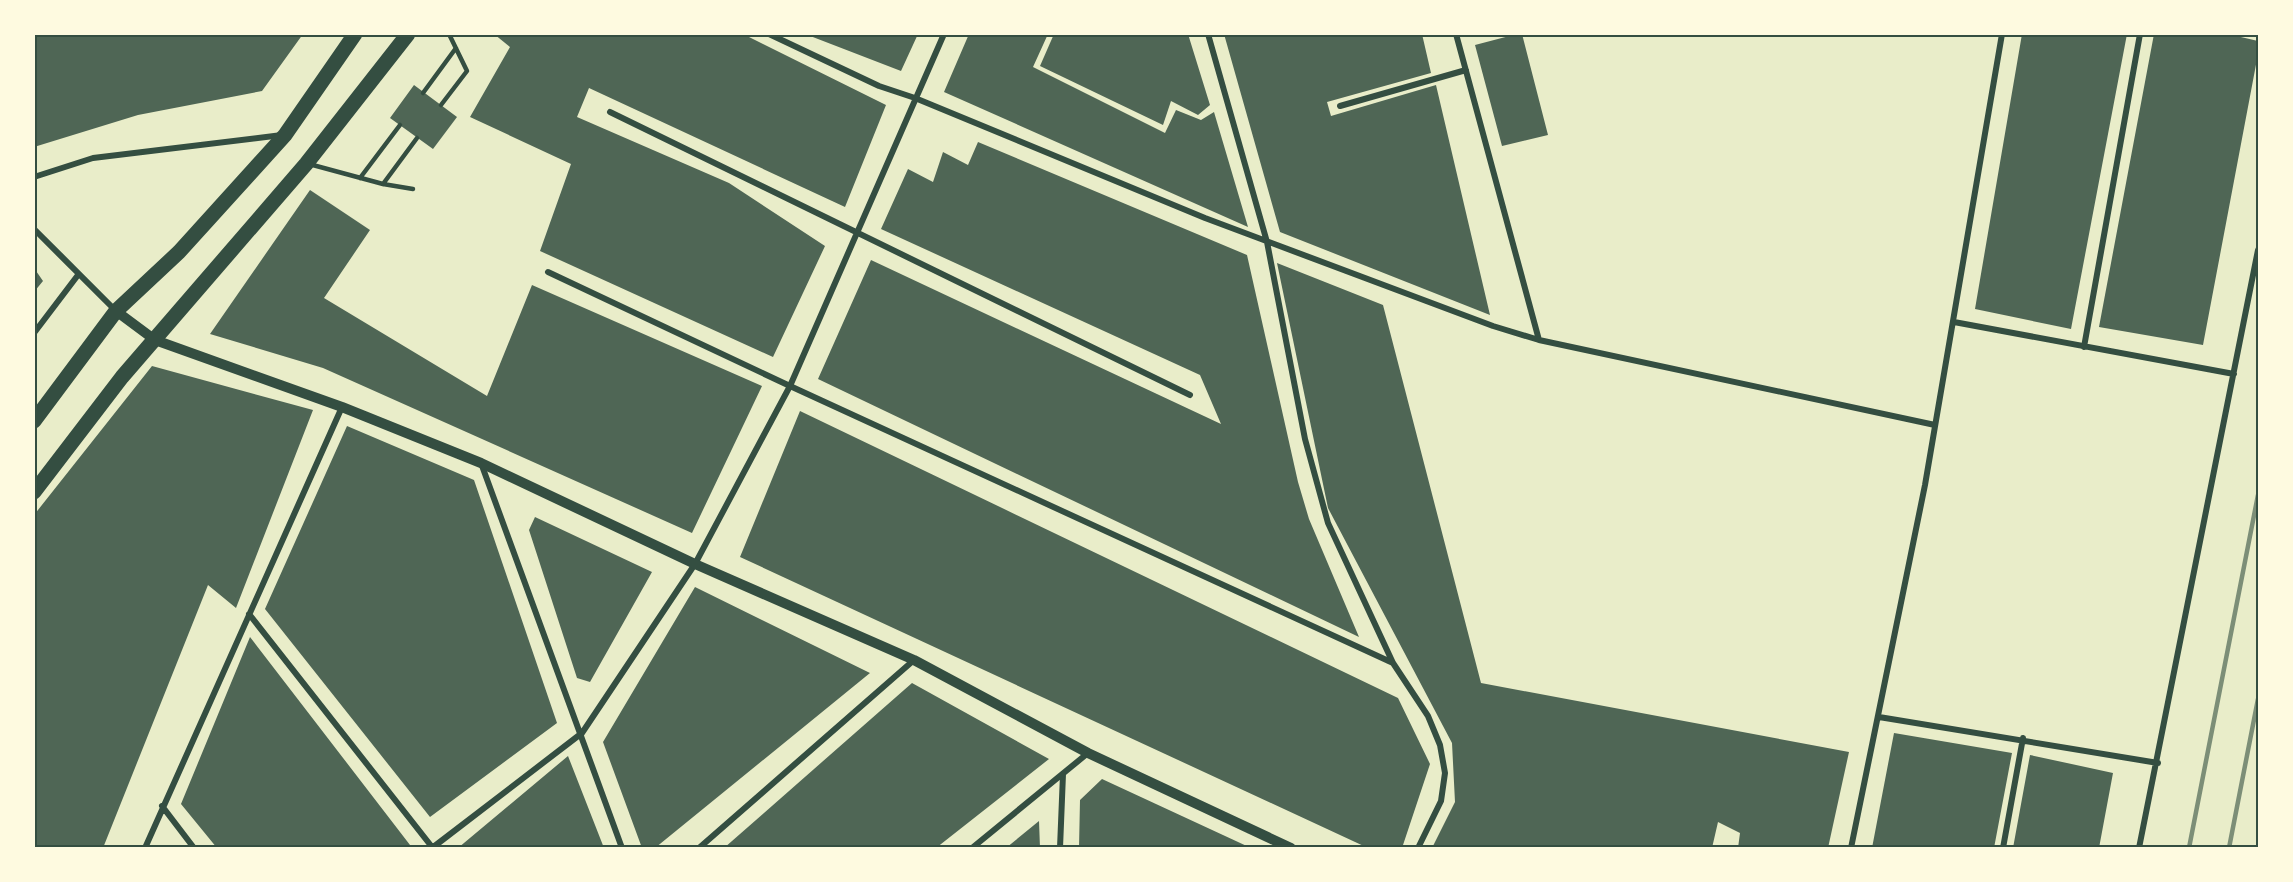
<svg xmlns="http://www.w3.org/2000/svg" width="2293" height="882" font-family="'Varela Round',sans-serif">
<rect width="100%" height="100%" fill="#e9edc9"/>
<path fill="#4f6655" d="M34,34H303L262,91L138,115L34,147Z
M494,34H743L886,105L845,207L589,88L577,117L729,183L825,246L773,357L540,251L571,164L470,117L510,47Z
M805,34H918L901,71Z
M969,34H1048L1033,67L1165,133L1176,110L1201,120L1214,112L1248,227L944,92Z
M1054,34H1188L1210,105L1198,115L1171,101L1163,125L1040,66Z
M1224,34H1422L1431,73L1327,102L1331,116L1436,85L1490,315L1280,232Z
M1517,34H1522L1548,135L1502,146L1475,45Z
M2022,34H2127L2071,329L1975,309Z
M2154,34H2228L2258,41V54L2203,345L2099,327Z
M414,85L457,117L433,149L390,118Z
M978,142L1247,255L1298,482L1309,519L1359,637L818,379L871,260L1221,424L1200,375L881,229L908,169L933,182L943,152L968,165Z
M310,190L370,230L324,298L487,396L532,285L762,386L692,533L323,368L210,334Z
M1277,263L1383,305L1481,683L1849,752L1828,848H1738L1740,833L1718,822L1712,848H1432L1455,802L1452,743L1328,508Z
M34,268L43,281L34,292Z
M152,366L313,410L236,608L208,585L103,848H34V515Z
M800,411L1398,698L1430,764L1402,848H1368L740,557Z
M347,426L474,480L557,723L430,817L265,609Z
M535,517L652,572L590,682L577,678L529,530Z
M695,587L870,673L655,848H642L603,742Z
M250,637L410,845L407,848H217L181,804Z
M912,683L1049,759L936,848H724Z
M1894,733L2012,753L1994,848H1872Z
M2030,755L2113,773L2099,848H2013Z
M568,756L604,848H458Z
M1102,779L1251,848H1079L1080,800Z
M1039,821L1040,848H1006Z"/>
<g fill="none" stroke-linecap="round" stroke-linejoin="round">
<path stroke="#344e41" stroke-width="4.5" d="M423,93L456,48
M441,105L467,71L449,34
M309,164L383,184L413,189
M360,178L400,125
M383,184L417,138"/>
<path stroke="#344e41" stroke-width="6" d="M769,34L879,86L915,98L1205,218L1493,326L1539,340L1935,425
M1208,34L1267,242L1305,439L1328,523L1393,663L1428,716L1440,745L1445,773L1441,801L1418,848
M1456,34L1539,340
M1340,106L1466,70
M610,112L1190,395
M34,177L93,158L282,135
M34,229L116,311
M548,272L790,386L1393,663
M1954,322L2234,374
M34,333L78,275
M2084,347L2140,34
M481,463L622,848
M249,614L432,847
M1879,717L2158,763
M162,806L194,848
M145,848L342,407
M432,848L582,733L695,564L790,386L944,34
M699,848L914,660
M972,848L1088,753
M1060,848L1063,774
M1851,848L1925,485L2002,34
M2003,848L2023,738
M2139,848L2258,250"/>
<path stroke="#344e41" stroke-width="10" d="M116,311L155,340L342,407L481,463L695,564L914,660L1088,753L1291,848"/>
<path stroke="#344e41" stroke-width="15" d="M34,421L116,311L179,252L285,135L355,34
M34,492L122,377L306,164L408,34"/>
<path stroke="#7c8e77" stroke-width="4.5" d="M2189,848L2258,495
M2229,848L2258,699"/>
</g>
<rect width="2293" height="882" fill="none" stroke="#fefae0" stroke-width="72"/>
<rect x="36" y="36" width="2221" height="810" fill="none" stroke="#344e41" stroke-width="2"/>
</svg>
